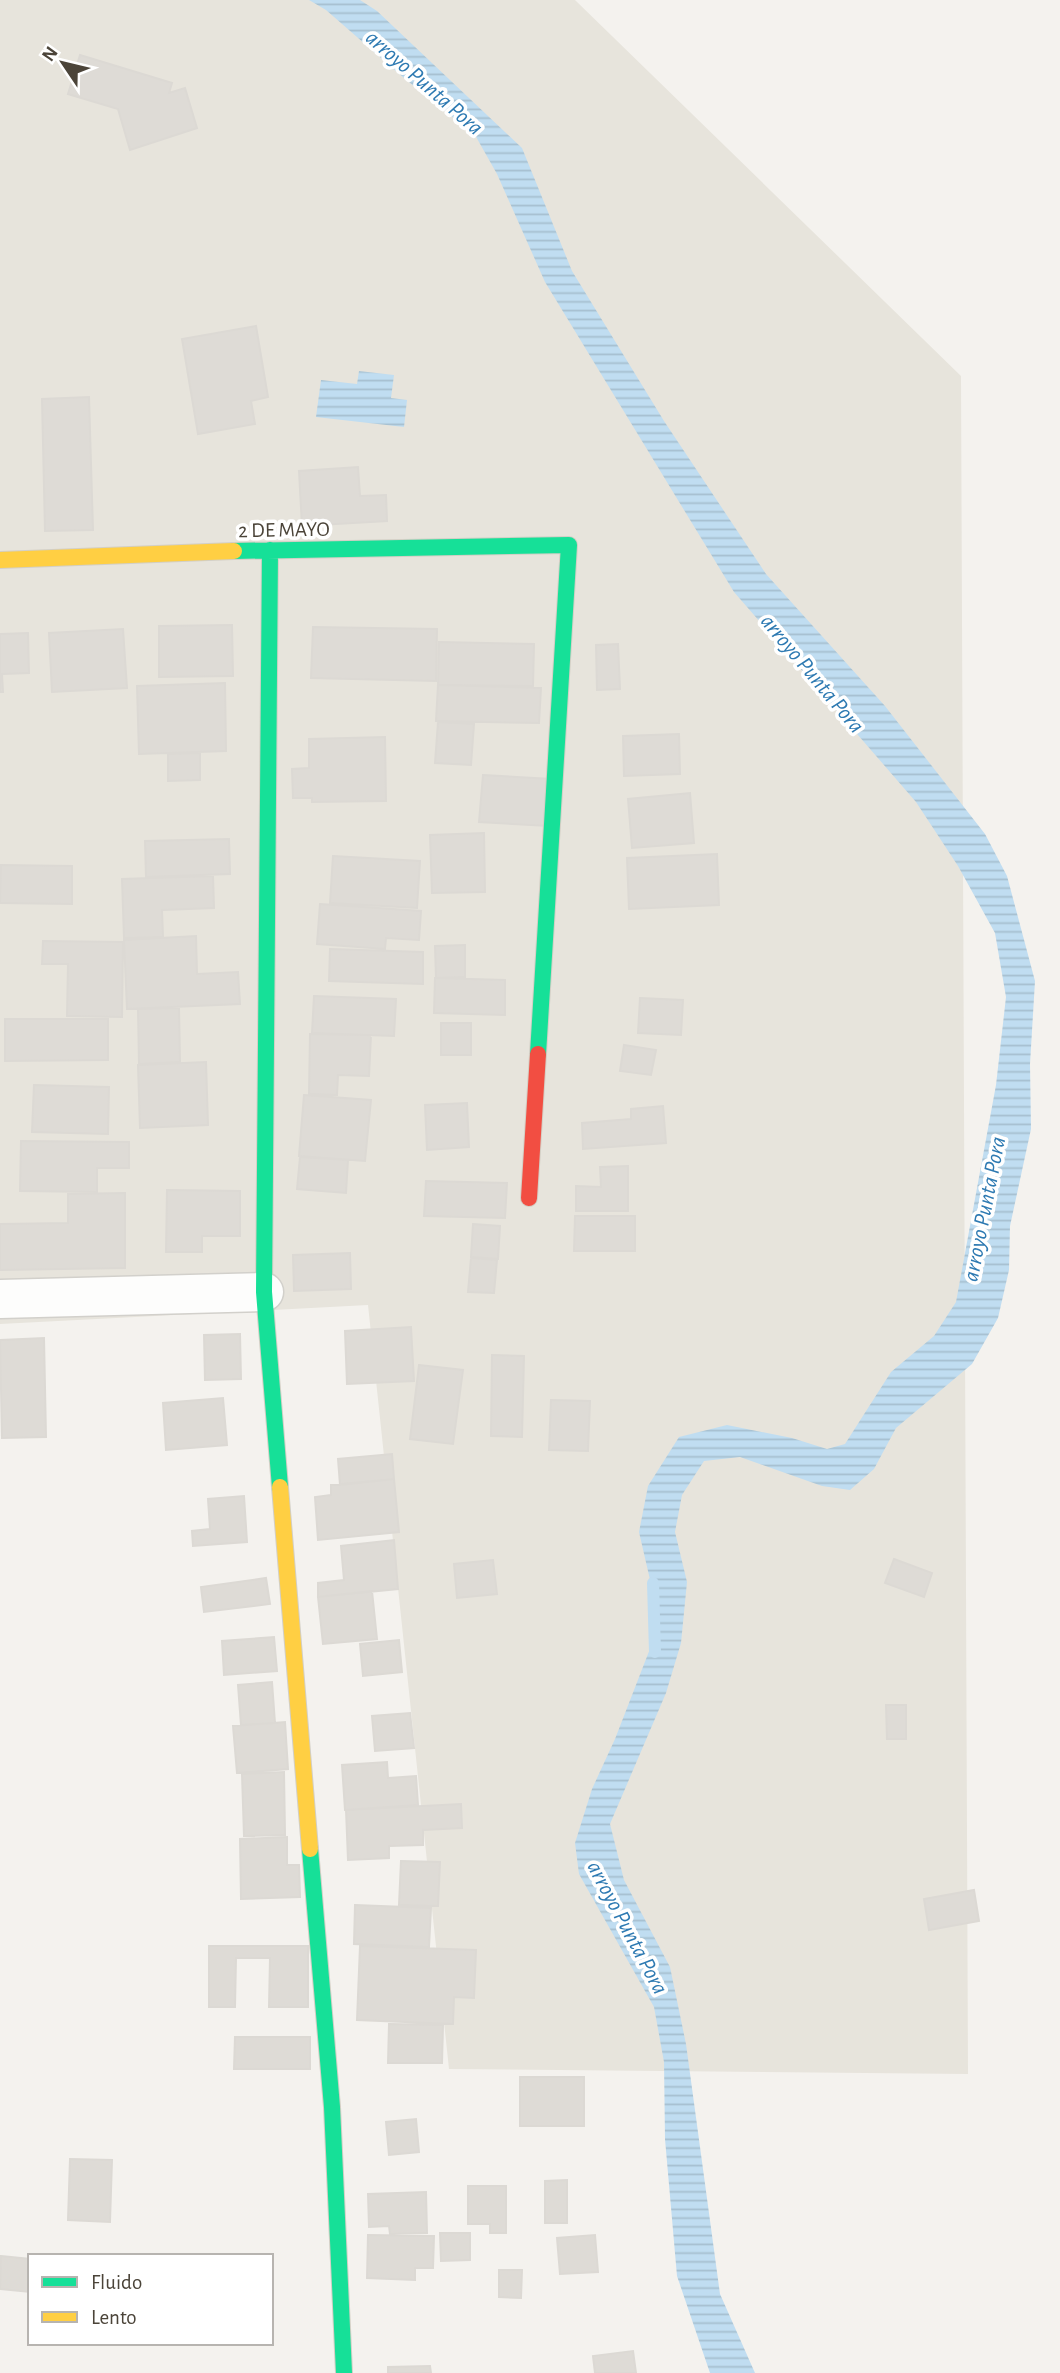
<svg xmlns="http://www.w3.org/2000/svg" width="1060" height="2373" font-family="'Alegreya Sans',sans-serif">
<defs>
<pattern id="water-rules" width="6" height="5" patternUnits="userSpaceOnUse" patternTransform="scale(1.75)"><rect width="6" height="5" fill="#c0ddf1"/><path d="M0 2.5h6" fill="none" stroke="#a6bfcf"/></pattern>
</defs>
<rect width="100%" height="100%" fill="#f4f2ee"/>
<path fill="#e7e4dc" d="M0,0H575L961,376L968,2074L449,2069L368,1305L0,1324Z"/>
<path fill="url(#water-rules)" d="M309,0H360L377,11L522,148L572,271L664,421L766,574L885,706L985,834L1007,876L1035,981L1030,1064L1031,1129L1010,1226L1009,1270L998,1318L972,1364L896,1428L874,1469L850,1490L822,1486L740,1457L704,1461L682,1495L675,1532L687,1582L681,1643L666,1693L610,1824L624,1880L670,1967L686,2044L720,2294L755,2373H710L677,2276L665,2139L664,2062L654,2007L579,1874L575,1843L592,1789L615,1739L660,1623L639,1532L648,1486L679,1437L727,1425L792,1438L827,1449L845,1444L891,1372L934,1336L956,1302L996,1085L1006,997L995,933L958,866L916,802L734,592L545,282L497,174L475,135L404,78L326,10Z
M359,371L394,375L391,398L407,400L404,427L316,417L321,380L357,384Z"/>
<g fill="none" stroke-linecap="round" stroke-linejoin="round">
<path stroke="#c0ddf1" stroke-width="12" d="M653,1583L655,1652"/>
</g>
<path fill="#dedbd6" stroke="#dcd9d4" stroke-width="2" d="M80,55L172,83L169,93L185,88L197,128L130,150L118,109L68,94Z
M256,326L268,397L251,401L255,424L198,434L182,339Z
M89,397L93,530L45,531L42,399Z
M358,467L360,496L386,495L387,521L302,526L299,471Z
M232,625L233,676L159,677V626Z
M313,627L437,629L436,681L311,678Z
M123,629L127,688L52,692L49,633Z
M28,633L29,673L2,674L3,692H0V634Z
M439,642L534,644L533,686L438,685Z
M618,644L620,689L597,690L596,645Z
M225,683L226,751L139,754L137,686Z
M438,685L541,688L539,723L436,721Z
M438,722L474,724L471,765L435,763Z
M679,734L680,774L624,776L623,736Z
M385,737L386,801L312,802V798H293L292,769L309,768V739Z
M200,753V780L168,781V754Z
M483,775L551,779L548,826L479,822Z
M690,793L694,843L632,848L628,799Z
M484,833L485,892L432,893L430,835Z
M229,839L230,874L146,877L145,841Z
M717,854L719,905L629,909L627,858Z
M333,856L420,861L417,908L330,903Z
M1,865L72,866V904L0,903Z
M213,876L214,908L162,910L163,937L124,938L122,879Z
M320,904L421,911L419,940L386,938L385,949L317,944Z
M196,936L197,974L238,972L240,1004L127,1009L124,940Z
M43,941L123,942L122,1017L67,1016L68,964H42Z
M465,945V977L436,978L435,946Z
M330,949L423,952V984L329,981Z
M435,978L505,980V1015L434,1013Z
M314,996L396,999L394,1036L312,1033Z
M640,998L683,1000L681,1035L638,1033Z
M179,1008L180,1062L139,1064L138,1009Z
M5,1019H108V1060L5,1061Z
M441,1023H471V1055H441Z
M310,1034L371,1035L369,1076L338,1075L337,1095L309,1094Z
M624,1045L656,1050L651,1075L620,1071Z
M206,1062L208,1125L140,1128L138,1065Z
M34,1085L109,1087L108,1134L32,1132Z
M304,1095L371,1100L365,1161L299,1156Z
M467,1103L469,1147L427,1150L425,1105Z
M663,1106L666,1143L583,1149L582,1123L631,1119V1109Z
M21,1141L129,1142V1168H97V1192L20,1191Z
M300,1157L348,1160L346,1193L297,1189Z
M628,1166V1211H576V1186L601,1187L600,1167Z
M426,1181L507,1183L505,1218L424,1216Z
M167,1190L240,1191V1236H202V1252H166Z
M125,1193V1268L0,1270V1224L68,1223V1194Z
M575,1216H635V1251H574Z
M473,1224L500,1226L498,1259L471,1257Z
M350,1253L351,1289L294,1291L293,1255Z
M471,1258L497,1260L494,1293L468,1292Z
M411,1327L414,1381L347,1384L345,1331Z
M240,1334L241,1379L205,1380L204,1335Z
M44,1338L46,1437L2,1438L0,1340Z
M492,1355L524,1356L522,1437L491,1436Z
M419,1365L463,1370L453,1444L410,1439Z
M223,1398L227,1445L166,1450L163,1403Z
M551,1400L590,1401L588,1451L549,1450Z
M392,1454L394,1479L340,1485L338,1459Z
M394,1479L399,1532L318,1540L315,1497L331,1495V1485Z
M244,1496L247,1542L193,1546L192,1531L210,1529L208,1499Z
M394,1540L398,1589L318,1597V1583L344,1580L341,1546Z
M894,1559L932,1573L924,1597L885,1583Z
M493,1560L497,1594L457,1598L454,1564Z
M266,1578L270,1604L204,1612L201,1587Z
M372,1591L377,1639L323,1644L318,1597Z
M274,1637L277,1671L224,1675L222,1641Z
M399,1640L402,1672L363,1676L360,1644Z
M272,1682L275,1723L241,1725L238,1685Z
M886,1705H906V1739H887Z
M410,1713L414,1748L375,1751L372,1716Z
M285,1722L288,1769L237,1773L233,1726Z
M387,1762L388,1778L416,1776L418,1805L345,1810L342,1765Z
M284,1772L285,1835L244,1836L242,1774Z
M461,1804L462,1828L423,1830V1845L389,1846V1858L348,1860L346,1810Z
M287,1837V1865H299L300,1897L241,1899L240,1839Z
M401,1861L440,1862L438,1906L399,1905Z
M974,1890L979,1921L929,1930L924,1899Z
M355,1905L431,1908L429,1947L354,1944Z
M209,1946H308V2007H269L270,1958H236L235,2007H209Z
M360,1946L476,1950L474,1998L454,1997L453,2024L357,2020Z
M389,2024L443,2025L442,2063H388Z
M235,2037H310V2069H234Z
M520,2077H584V2126H520Z
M416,2119L419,2152L389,2155L386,2122Z
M70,2159L112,2160L110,2222L68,2220Z
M567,2180V2223H545V2181Z
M468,2186H506V2233H490V2224H468Z
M426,2192L427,2233L390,2234L389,2226L369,2227L368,2194Z
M440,2233H470V2260L441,2261Z
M368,2235L434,2236L433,2268H415V2280L367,2278Z
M595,2235L598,2272L560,2274L557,2238Z
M1,2256L30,2259V2292L0,2289Z
M499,2270H522L521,2298L499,2297Z
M633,2351L636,2373H595L593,2356Z
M430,2366L431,2373H388V2367Z"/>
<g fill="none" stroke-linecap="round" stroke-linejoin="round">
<g stroke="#d2d0cb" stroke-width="41">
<path id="street" d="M0,1299L264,1292"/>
</g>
<g stroke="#d3cfc5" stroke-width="18">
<path id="fast" d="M270,550L264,1292L280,1487
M234,551L569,545L538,1054
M310,1849L332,2107L344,2373"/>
</g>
<g stroke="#d3cfc5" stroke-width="18">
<path id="slow" d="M0,560L234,551
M280,1487L310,1849"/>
</g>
<g stroke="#d3cfc5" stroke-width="18">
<path id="jam" d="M529,1198L538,1054"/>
</g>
<use href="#street" stroke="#fdfdfc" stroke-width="38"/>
<use href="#fast" stroke="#16e098" stroke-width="16"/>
<use href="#slow" stroke="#ffcf43" stroke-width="16"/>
<use href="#jam" stroke="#f24e42" stroke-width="16"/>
</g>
<g text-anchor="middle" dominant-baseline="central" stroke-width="7" stroke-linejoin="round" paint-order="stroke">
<g font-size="21" fill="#4b4439" stroke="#fff">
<text transform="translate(284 530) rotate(-1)">2 DE MAYO</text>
</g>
<g font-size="23" font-style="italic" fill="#2e7ab2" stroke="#fff">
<text transform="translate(424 83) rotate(41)">arroyo Punta Pora</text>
<text transform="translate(812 674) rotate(50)">arroyo Punta Pora</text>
<text transform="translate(985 1209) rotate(-79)">arroyo Punta Pora</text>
<text transform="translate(627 1928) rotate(62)">arroyo Punta Pora</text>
</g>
</g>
<rect x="28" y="2254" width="245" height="91" fill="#ffffff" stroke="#b7b4b0" stroke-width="2"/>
<rect x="42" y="2277" width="35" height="10" fill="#16e098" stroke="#b7b4b0" stroke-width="2"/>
<text x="91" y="2289" font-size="21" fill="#4b4439">Fluido</text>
<rect x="42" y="2312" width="35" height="10" fill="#ffcf43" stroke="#b7b4b0" stroke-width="2"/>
<text x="91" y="2324" font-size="21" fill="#4b4439">Lento</text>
<g transform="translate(63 63) rotate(305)" stroke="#ffffff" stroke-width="5" paint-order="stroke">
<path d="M0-5L12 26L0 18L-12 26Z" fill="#4b4439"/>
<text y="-10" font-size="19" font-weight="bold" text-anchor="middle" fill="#4b4439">N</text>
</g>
</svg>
